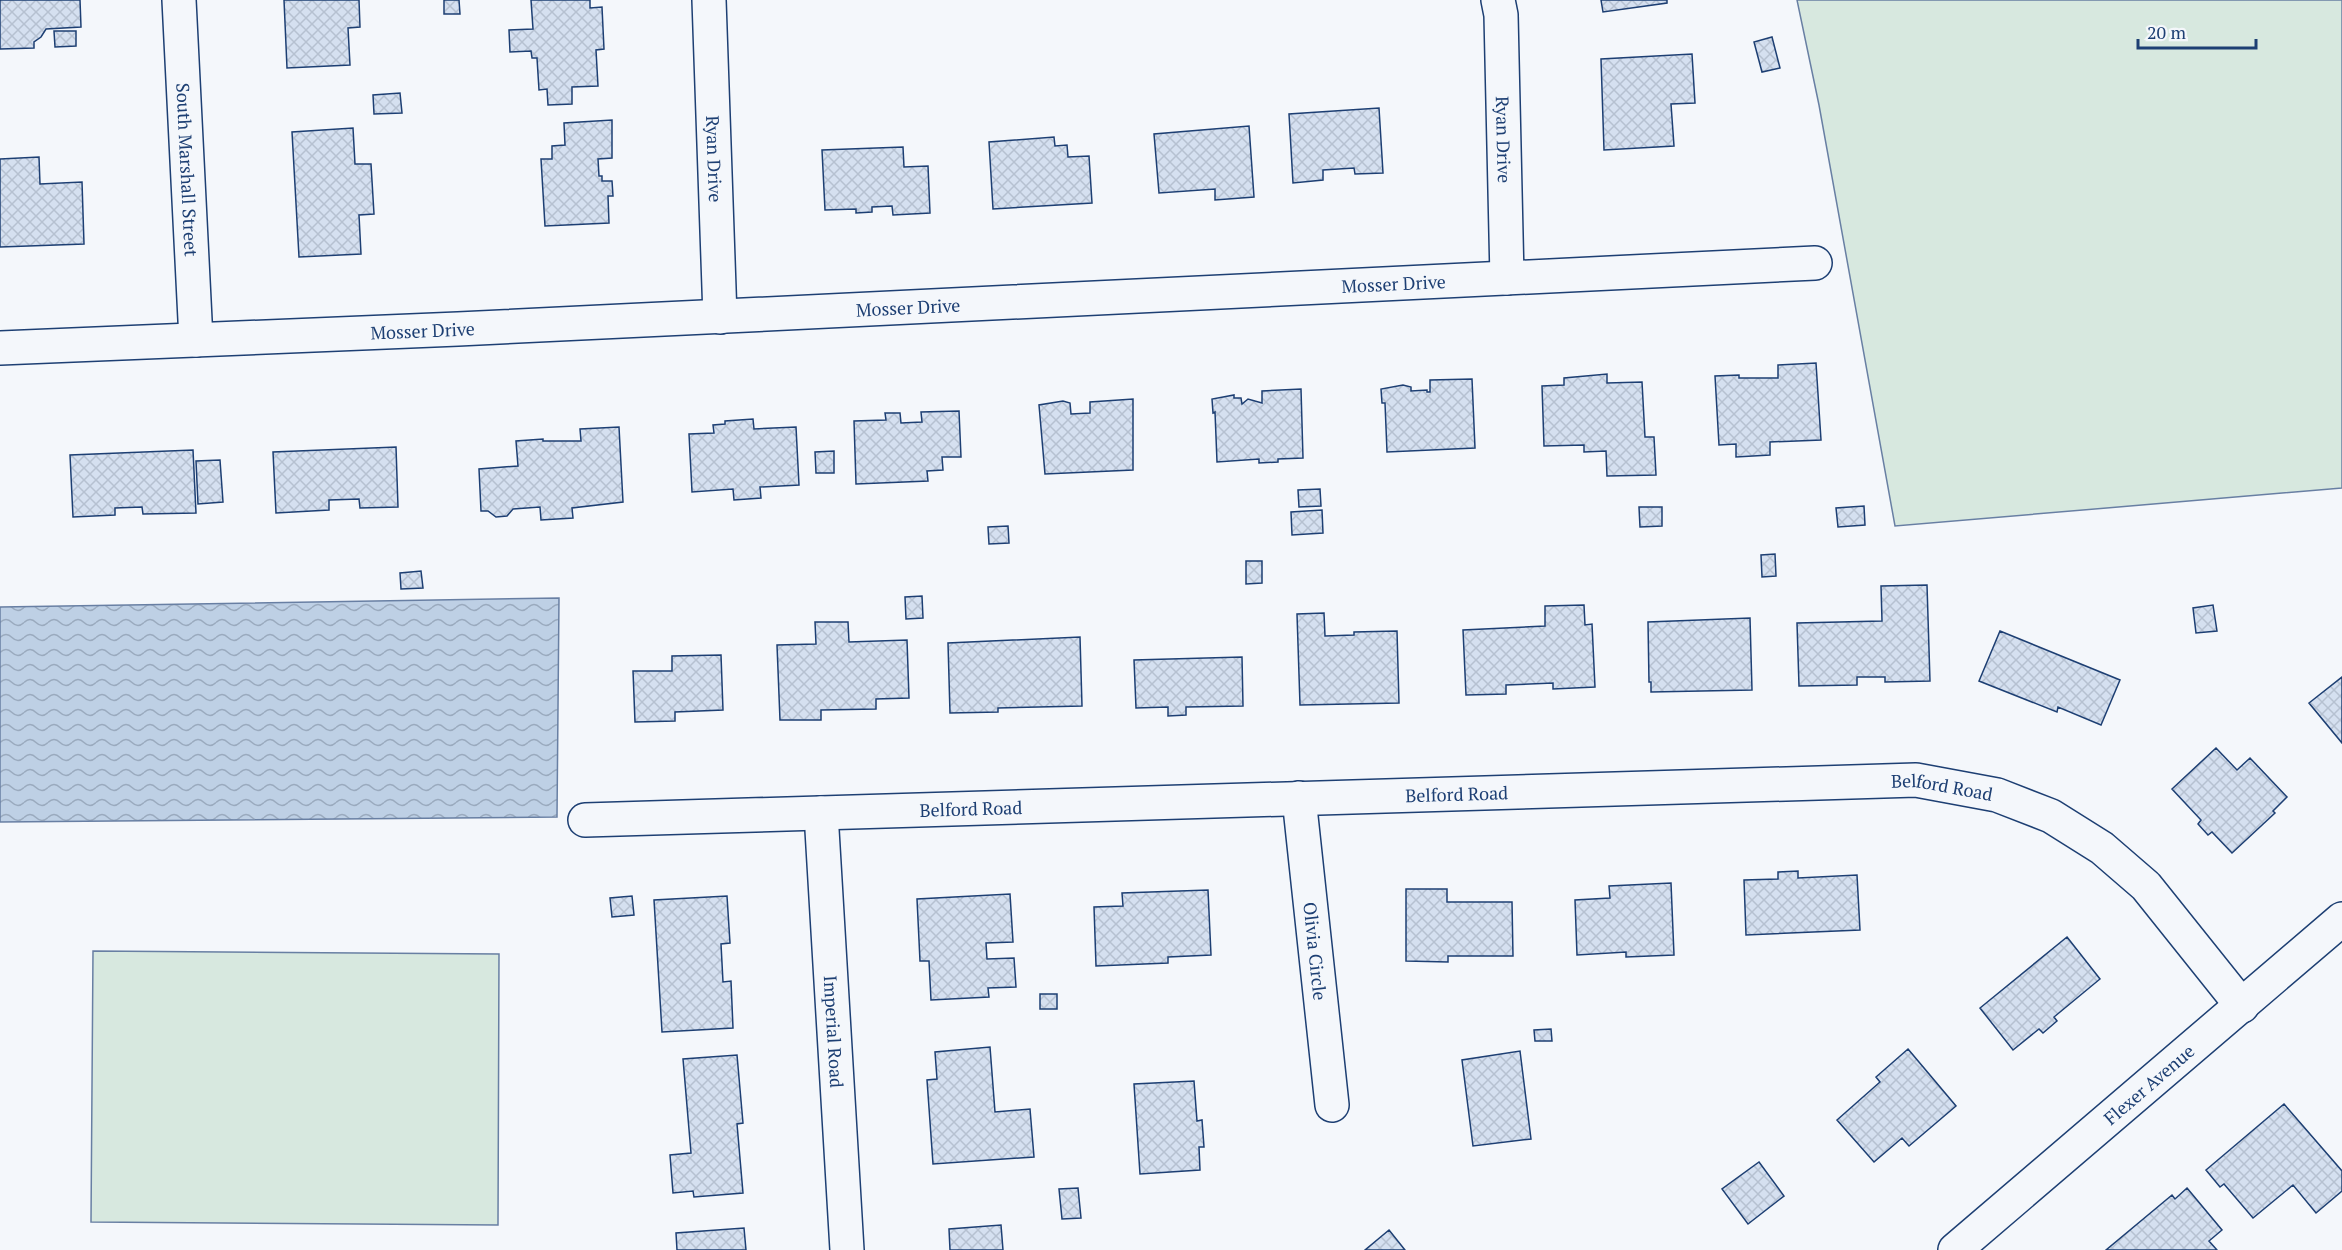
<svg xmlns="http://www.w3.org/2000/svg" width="2342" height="1250" font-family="'PT Serif',serif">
<defs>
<pattern id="water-waves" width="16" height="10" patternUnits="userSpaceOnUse" patternTransform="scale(1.5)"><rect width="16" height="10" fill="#bed0e5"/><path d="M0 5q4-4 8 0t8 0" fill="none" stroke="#9aaabe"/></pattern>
<pattern id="building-cross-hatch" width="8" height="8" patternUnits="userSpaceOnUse" patternTransform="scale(1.5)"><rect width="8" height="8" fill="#d5e0f0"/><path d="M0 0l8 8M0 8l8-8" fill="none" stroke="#b6c1d1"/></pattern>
</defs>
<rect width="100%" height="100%" fill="#f4f7fb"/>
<path fill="#d7e8df" stroke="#687fa3" stroke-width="1.5" d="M1797,0H2342V488L1895,526L1819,105Z
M93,951L499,954L498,1225L91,1222Z"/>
<path fill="url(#water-waves)" stroke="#687fa3" stroke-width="1.5" d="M559,598L557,817L0,822V607Z"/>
<path fill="url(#building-cross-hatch)" stroke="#1d3f73" stroke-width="1.5" d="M0,0H80L81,27L46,29L41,37L34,42V48L0,49Z
M284,0H359L360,27L348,28L350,65L287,68Z
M444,0H459L460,14H444Z
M531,0H590V8L602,7L604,49L596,50L598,86L572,87V104L548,105L547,89L539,90L537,58H532L531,51L510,52L509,30L533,29Z
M1601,0H1667V3L1603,12Z
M54,31H76V46L55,47Z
M1772,37L1780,68L1762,72L1754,42Z
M1692,54L1695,103L1671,104L1674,146L1604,150L1601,59Z
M400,93L402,113L374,114L373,95Z
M1379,108L1383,173L1355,174L1354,168L1323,170V180L1293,183L1289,114Z
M612,120V158L598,159L599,176H602V181H612L613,196H608L609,223L545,226L541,159H552V146L565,145L564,123Z
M1249,126L1254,197L1215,200V189L1159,193L1154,134Z
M353,128L355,164H371L374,214L359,215L361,254L299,257L292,132Z
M1054,137L1055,146L1067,145L1068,157L1089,156L1092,203L993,209L989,142Z
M903,147L904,167L928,166L930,213L893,215L892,206L872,207V212L856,213V209L825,210L822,150Z
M39,157L40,184L82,182L84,244L0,247V159Z
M1816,363L1821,440L1770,442V455L1736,457V444L1719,445L1715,376L1739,375V378H1778V365Z
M1607,374V383L1642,382L1645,437H1654L1656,475L1607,476L1606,451L1584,452V445L1544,446L1542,386L1564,385V378Z
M1472,379L1475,448L1387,452L1385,403H1382L1381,389L1403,385L1411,387V391L1427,390V392H1430V380Z
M1301,389L1303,458L1278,459V462L1259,463V459L1217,462L1215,412L1213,413L1212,399L1234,395V398H1241L1242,404L1248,399L1262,403V391Z
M1133,399V470L1045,474L1039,405L1063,401L1070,403L1071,414L1090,413V402Z
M959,411L961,457H942L943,470L927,471L928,481L856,484L854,421L886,420L885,413H900L901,423L922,422L921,412Z
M753,419L754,429L796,427L799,485L760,487L761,498L734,500L733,489L692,492L689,434L714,433L713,425L725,424V421Z
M619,427L623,502L572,508L573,518L541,520L540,507L513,509L507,516L496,517L488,511H481L479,469L518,466L516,441L543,439V441H581L580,429Z
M396,447L398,507L360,508L359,499L329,500V510L276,513L273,452Z
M193,450L196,513L143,514L142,507L115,508V515L73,517L70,455Z
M834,451V473H816L815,452Z
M220,460L223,502L198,504L196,461Z
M1320,489L1321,506L1299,507L1298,490Z
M1864,506L1865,525L1838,527L1836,508Z
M1639,507H1662V526L1640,527Z
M1322,510L1323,533L1292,535L1291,512Z
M1008,526L1009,543L989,544L988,527Z
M1775,554L1776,576L1762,577L1761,555Z
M1246,561H1262V583L1246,584Z
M421,571L423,588L401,589L400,573Z
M1927,585L1930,681L1885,682V677H1857V685L1799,686L1797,623L1882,621L1881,586Z
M922,596L923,618L906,619L905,597Z
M1584,605L1585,625L1592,624L1595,687L1553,689V683L1506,685V694L1466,695L1463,630L1545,626V606Z
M2213,605L2217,631L2196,633L2193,608Z
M1324,613L1325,636L1354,635V632L1397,631L1399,703L1300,705L1297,614Z
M1750,618L1752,690L1651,692V682H1649L1648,622Z
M815,622H848L849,642L907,640L909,698L876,699V709L821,710V720H780L777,645L816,644Z
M2000,631L2120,680L2101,725L2058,707L2057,712L1979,681Z
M1080,637L1082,706L998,708V712L950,713L948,643Z
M721,655L723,710L675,712V721L635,722L633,671H672V656Z
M1242,657L1243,706L1186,707V715L1168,716V707L1136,708L1134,660Z
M2342,677V743L2309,703Z
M2216,748L2237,770L2250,758L2287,797L2273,811L2275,813L2232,853L2212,832L2208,835L2198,824L2201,820L2172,789Z
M1798,871V878L1857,875L1860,930L1746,935L1744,880L1778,879V872Z
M1671,883L1674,955L1626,957V952L1577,955L1575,900L1610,898L1609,886Z
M1406,889H1447V902H1512L1513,956H1448V962L1406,961Z
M1208,890L1211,955L1168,957V963L1096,966L1094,907L1123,906L1122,893Z
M1010,894L1013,942L986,943L987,959L1014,958L1016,987L988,988L989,997L931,1000L929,961H920L917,899Z
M632,896L634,915L612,917L610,898Z
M727,896L730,943L721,944L723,982L731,981L733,1028L662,1032L654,900Z
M2067,937L2100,979L2054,1017L2057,1021L2043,1033L2039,1029L2013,1050L1980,1008Z
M1040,994H1057V1009H1040Z
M1551,1029L1552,1041H1535L1534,1030Z
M990,1047L995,1112L1030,1109L1034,1157L933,1164L927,1080L937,1079L935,1052Z
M1908,1049L1956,1106L1909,1146L1902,1138L1874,1162L1837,1120L1880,1082L1876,1077Z
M1520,1051L1531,1139L1473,1146L1462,1060Z
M737,1055L743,1123L737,1124L743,1193L694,1197L693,1191L673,1193L670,1155L691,1153L683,1059Z
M1194,1081L1197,1121L1202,1120L1204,1147H1199L1200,1170L1140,1174L1134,1084Z
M2284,1104L2342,1171V1191L2316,1213L2293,1185L2253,1218L2224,1184L2220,1187L2206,1170Z
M1759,1162L1784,1196L1748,1224L1722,1189Z
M1078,1188L1081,1218L1062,1219L1059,1189Z
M2187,1188L2222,1230L2209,1241L2217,1250H2106L2172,1195L2175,1199Z
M1001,1225L1003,1250H950L949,1229Z
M744,1228L746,1250H677L676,1233Z
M1389,1230L1405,1250H1365Z"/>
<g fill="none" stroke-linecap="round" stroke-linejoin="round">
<g stroke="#1d3f73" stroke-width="36">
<g id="minor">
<path id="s1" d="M179,0L196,340"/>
<path id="s2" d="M709,0L720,317"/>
<path id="s3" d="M1498,0L1501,15L1507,278"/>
<path id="s4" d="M0,348L458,329L1815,263"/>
<path id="s5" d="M1299,798L1332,1105"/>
<path id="s6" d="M821,813L847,1250"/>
<path id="s7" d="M585,820L1916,780L1997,795L2051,816L2102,848L2146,886L2242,1006"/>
<path id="s8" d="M1955,1250L2342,919"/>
</g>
</g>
<use href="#minor" stroke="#f4f7fb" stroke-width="33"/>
</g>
<g text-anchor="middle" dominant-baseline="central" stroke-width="4.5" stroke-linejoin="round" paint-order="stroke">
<g font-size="18" fill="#1d3f73" stroke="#f4f7fb">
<text stroke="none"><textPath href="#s3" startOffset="140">Ryan Drive</textPath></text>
<text stroke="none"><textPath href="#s2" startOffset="159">Ryan Drive</textPath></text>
<text stroke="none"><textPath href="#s1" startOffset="170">South Marshall Street</textPath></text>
<text stroke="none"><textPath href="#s4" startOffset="1395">Mosser Drive</textPath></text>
<text stroke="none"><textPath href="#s4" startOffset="909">Mosser Drive</textPath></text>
<text stroke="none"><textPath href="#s4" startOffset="423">Mosser Drive</textPath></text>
<text stroke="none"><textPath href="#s7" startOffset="1358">Belford Road</textPath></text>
<text stroke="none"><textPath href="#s7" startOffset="872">Belford Road</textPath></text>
<text stroke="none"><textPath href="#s7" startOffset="386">Belford Road</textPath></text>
<text stroke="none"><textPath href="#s5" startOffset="154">Olivia Circle</textPath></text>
<text stroke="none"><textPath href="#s6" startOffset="219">Imperial Road</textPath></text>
<text stroke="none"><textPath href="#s8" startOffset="255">Flexer Avenue</textPath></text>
</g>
</g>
<path d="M2138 39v9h118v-9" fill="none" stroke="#1d3f73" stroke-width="3"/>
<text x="2147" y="39" font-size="18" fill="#1d3f73" stroke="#f4f7fb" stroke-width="4.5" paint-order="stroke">20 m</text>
</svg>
